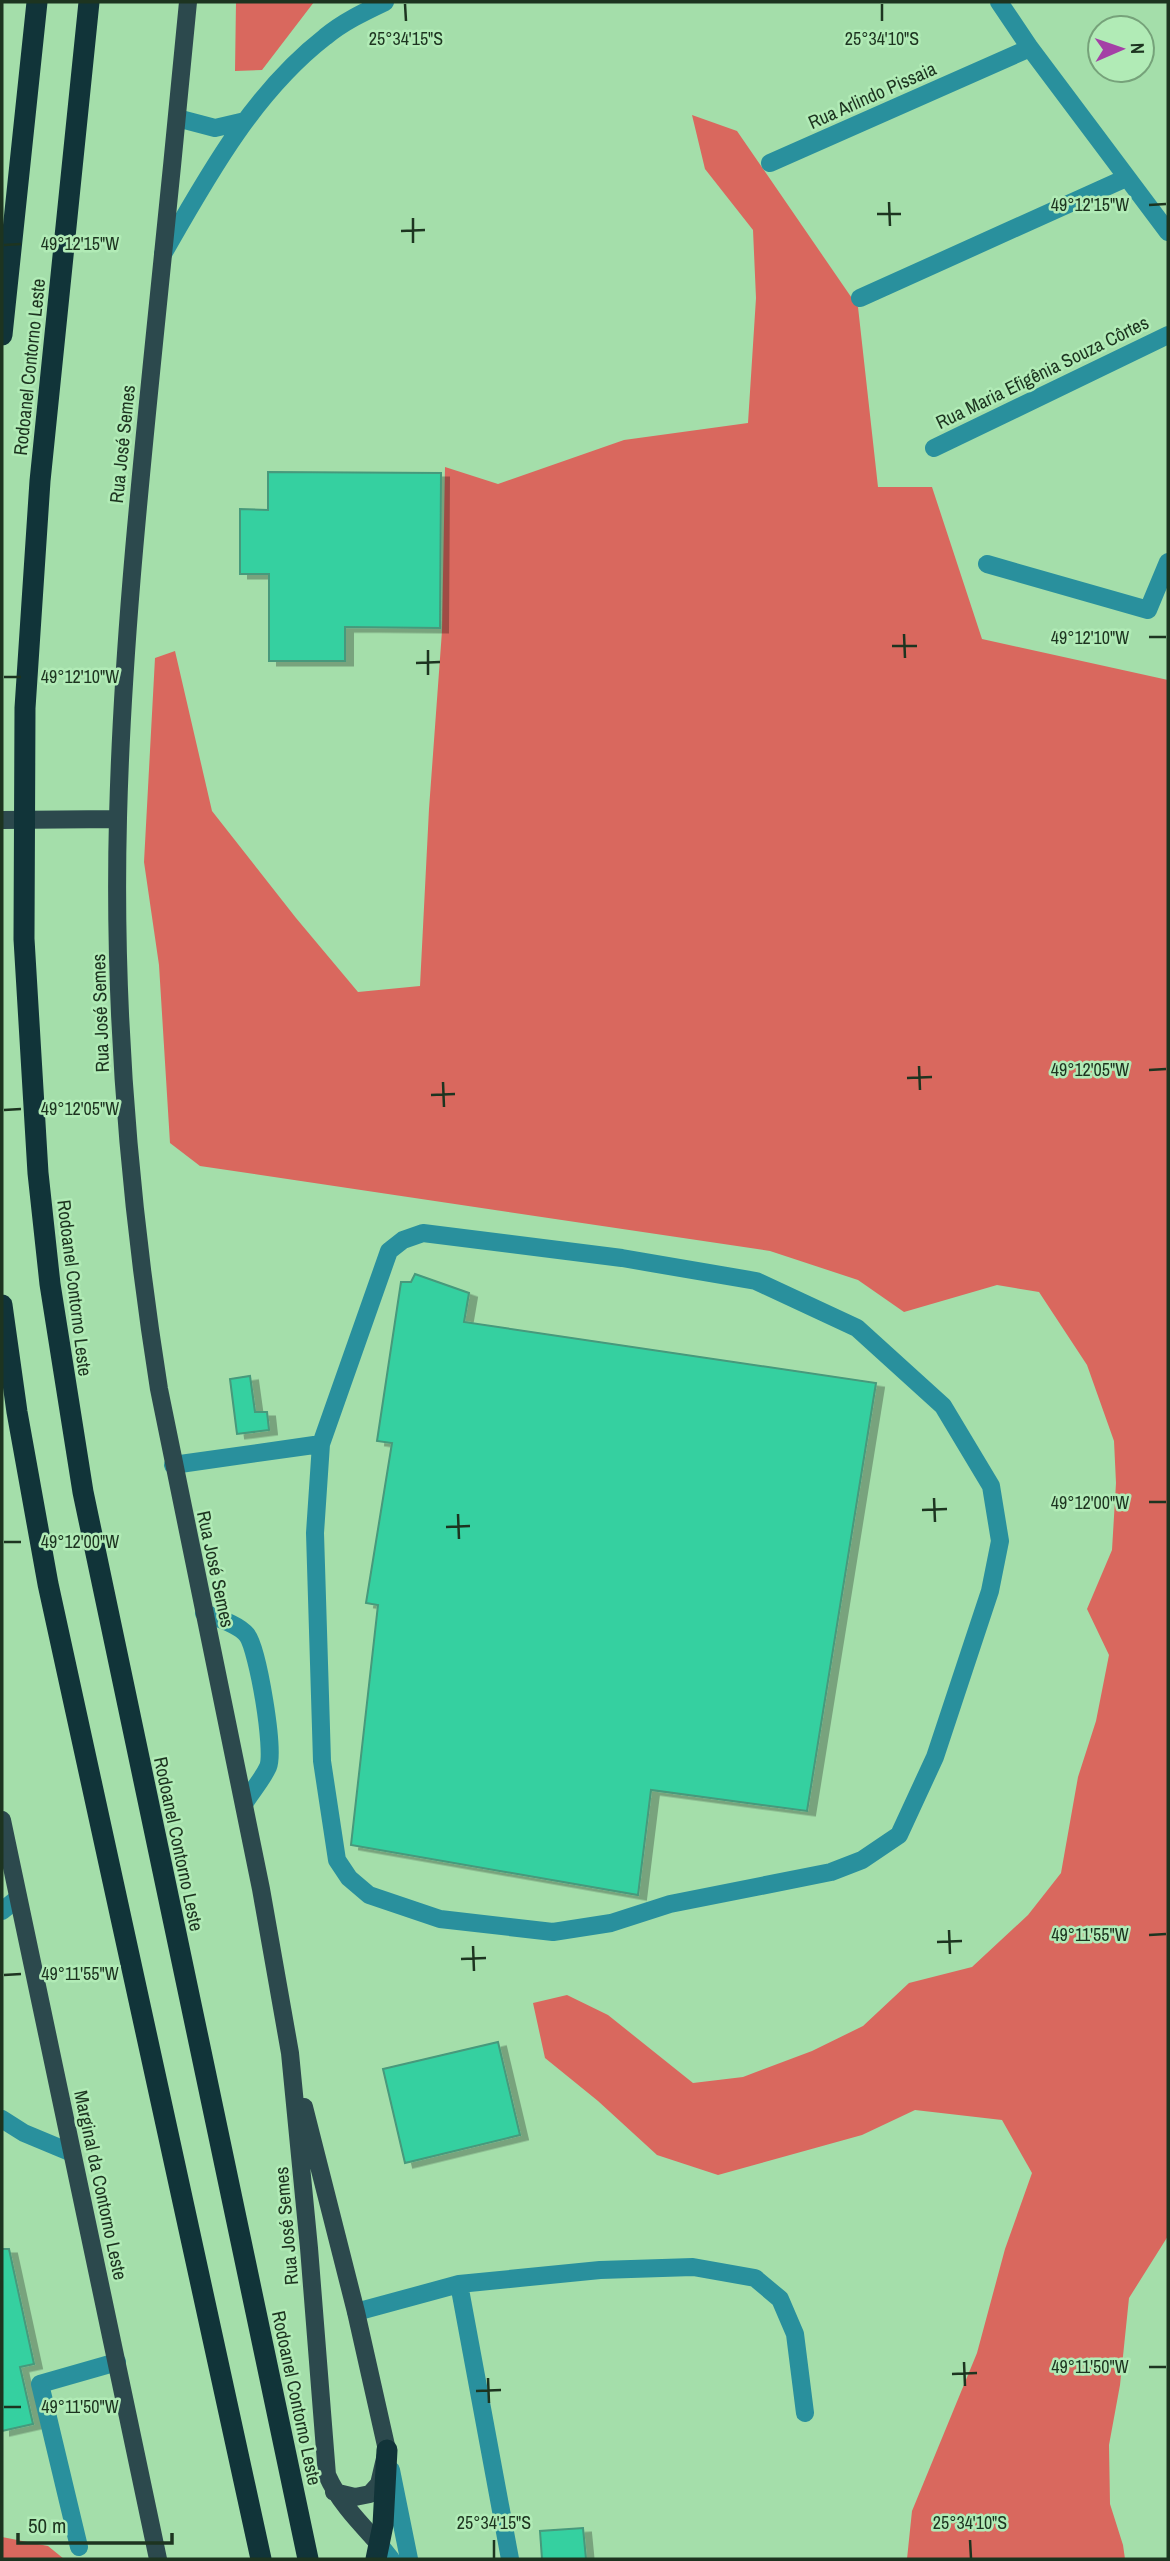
<svg xmlns="http://www.w3.org/2000/svg" width="1170" height="2561" font-family="'Archivo Narrow',sans-serif">
<defs>
<filter id="shadow"><feDropShadow dx="8" dy="4.5" stdDeviation="0" flood-color="#0004"/></filter>
</defs>
<rect width="100%" height="100%" fill="#a4deaa"/>
<path fill="#d9685e" d="M236,2H314L262,70L235,71Z
M692,115L737,131L858,307L878,487H932L982,639L1168,680V2236L1129,2298L1120,2385L1109,2445L1110,2504L1123,2545L1125,2559H907L912,2511L977,2353L1005,2249L1032,2173L1002,2120L915,2110L862,2135L718,2175L657,2155L598,2101L545,2058L533,2003L567,1995L608,2015L693,2083L743,2077L812,2051L863,2026L909,1983L972,1967L1028,1915L1061,1873L1078,1777L1096,1721L1109,1655L1087,1609L1112,1550L1116,1483L1114,1441L1087,1365L1039,1292L997,1285L904,1312L858,1280L770,1251L200,1166L170,1143L159,965L144,862L155,658L175,651L212,811L296,918L358,992L420,986L429,809L442,631L445,467L498,484L624,440L748,423L756,298L753,230L705,169Z
M2,2537L48,2546L64,2559H2Z"/>
<path fill="#36d0a0" stroke="#46997b" stroke-width="2" filter="url(#shadow)" d="M268,472L441,473L440,628L345,627V661H269V574H240V509L268,510Z
M415,1274L469,1293L464,1322L876,1383L807,1811L651,1790L638,1895L351,1845L378,1605L366,1603L392,1443L377,1441L401,1282H411Z
M250,1376L255,1412H267L269,1430L237,1434L230,1379Z
M498,2042L520,2135L405,2163L383,2069Z
M2,2249H9L34,2364L20,2367L33,2424L2,2431Z
M583,2528L586,2559H542L540,2531Z"/>
<g fill="none" stroke-linecap="round" stroke-linejoin="round">
<path stroke="#29909d" stroke-width="18" d="M999,2L1030,48L1168,232
M177,118L215,128L245,121
M770,163L1030,48
M163,254C207,177 253,93 325,37C343,22 364,12 385,2
M860,298L1126,178
M934,448L1168,335
M987,564L1148,610L1168,562
M423,1233L622,1258L756,1281L857,1328L943,1406L991,1486L1000,1541L990,1591L935,1757L899,1835L862,1860L831,1872L670,1904L611,1923L553,1932L440,1919L369,1895L349,1878L337,1860L322,1761L315,1533L321,1444L389,1251L403,1240Z
M173,1465L321,1444
M204,1613C217,1618 238,1624 247,1635C258,1650 275,1751 268,1767C262,1780 251,1792 244,1804
M2,1911L18,1898
M2,2119L24,2133L72,2153
M459,2284L510,2559
M356,2312L459,2284L600,2270L693,2267L755,2278L780,2299L795,2334L805,2413
M391,2470L409,2559
M379,2544L391,2559
M79,2547L40,2384L117,2362"/>
<path stroke="#2c494d" stroke-width="18" d="M188,2C177,116 166,229 154,343C138,501 122,659 118,818C113,1009 129,1200 159,1389L261,1889L290,2053L309,2248L327,2475C339,2502 359,2522 379,2544
M2,820L118,819
M2,1820L158,2559
M304,2107L356,2312L387,2450L379,2484L370,2494L355,2497L334,2492"/>
<path stroke="#113439" stroke-width="21" d="M89,2L40,481L25,708L24,939L38,1173L50,1284L83,1492L308,2559
M2,335L37,2
M2,1305L17,1412L48,1584L261,2559
M376,2559L383,2525L387,2450"/>
</g>
<path fill="none" stroke="#1d3420" stroke-width="2.5" d="M405,4L406,21M882,4V21M889,202L890,226M1149,205L1166,204M877,214H901M413,218V243M401,231L425,230M4,245L21,244M904,634L905,658M1149,637H1166M892,646H917M428,650V675M416,663L440,662M4,677H21M919,1066L920,1090M1149,1070L1166,1069M907,1078L932,1077M443,1082L444,1107M431,1095L455,1094M4,1110L21,1109M934,1498L935,1522M1149,1502H1166M922,1510L947,1509M458,1514L459,1539M446,1527L470,1526M4,1542H21M949,1930L950,1954M1149,1935L1166,1934M937,1942L962,1941M473,1946L474,1971M461,1959L486,1958M4,1975L21,1974M964,2362L965,2386M1149,2367H1166M952,2374L977,2373M488,2378L489,2403M476,2391L501,2390M4,2407H21M494,2540V2558M970,2540L971,2558"/>
<g text-anchor="middle" dominant-baseline="central" stroke-width="5" stroke-linejoin="round" paint-order="stroke">
<g font-size="19" fill="#1d3420" stroke="#b1ebb6">
<text transform="translate(872 95) rotate(-24)">Rua Arlindo Pissaia</text>
<text transform="translate(29 367) rotate(-84)">Rodoanel Contorno Leste</text>
<text transform="translate(1042 372) rotate(-26)">Rua Maria Efigênia Souza Côrtes</text>
<text transform="translate(122 444) rotate(-84)">Rua José Semes</text>
<text transform="translate(100 1013) rotate(-92)">Rua José Semes</text>
<text transform="translate(75 1288) rotate(83)">Rodoanel Contorno Leste</text>
<text transform="translate(216 1569) rotate(78)">Rua José Semes</text>
<text transform="translate(179 1844) rotate(78)">Rodoanel Contorno Leste</text>
<text transform="translate(101 2185) rotate(78)">Marginal da Contorno Leste</text>
<text transform="translate(286 2226) rotate(-95)">Rua José Semes</text>
<text transform="translate(297 2398) rotate(78)">Rodoanel Contorno Leste</text>
</g>
</g>
<g font-size="18" text-anchor="middle" fill="#1d3420" stroke="#b1ebb6" stroke-width="5" stroke-linejoin="round" paint-order="stroke">
<text x="406" y="45">25°34'15"S</text>
<text x="882" y="45">25°34'10"S</text>
<text x="1090" y="211">49°12'15"W</text>
<text x="80" y="250">49°12'15"W</text>
<text x="1090" y="644">49°12'10"W</text>
<text x="80" y="683">49°12'10"W</text>
<text x="1090" y="1076">49°12'05"W</text>
<text x="80" y="1115">49°12'05"W</text>
<text x="1090" y="1509">49°12'00"W</text>
<text x="80" y="1548">49°12'00"W</text>
<text x="1090" y="1941">49°11'55"W</text>
<text x="80" y="1980">49°11'55"W</text>
<text x="1090" y="2373">49°11'50"W</text>
<text x="80" y="2413">49°11'50"W</text>
<text x="494" y="2529">25°34'15"S</text>
<text x="970" y="2529">25°34'10"S</text>
</g>
<rect width="1170" height="2561" fill="none" stroke="#1d3420" stroke-width="7"/>
<g transform="translate(1121 49) rotate(88)"><circle r="33" fill="#b1ebb6" stroke="#76a27a" stroke-width="2"/>
<path d="M0-5L12 26L0 18L-12 26Z" fill="#a440a6"/>
<text y="-10" font-size="19" font-weight="bold" text-anchor="middle" fill="#1d3420">N</text>
</g>
<path d="M18 2533v10h154v-10" fill="none" stroke="#1d3420" stroke-width="3.5"/>
<text x="28" y="2533" font-size="21" fill="#1d3420" stroke="#b1ebb6" stroke-width="5" paint-order="stroke">50 m</text>
</svg>
